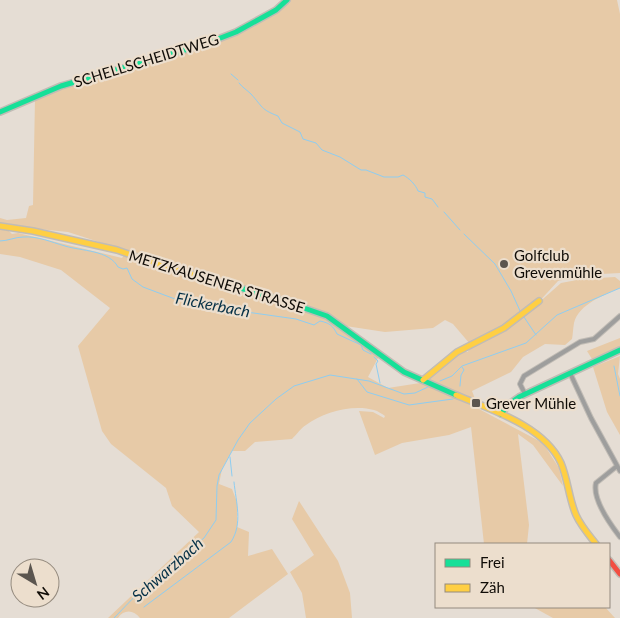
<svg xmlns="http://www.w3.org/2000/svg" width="620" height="618" font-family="Lato,sans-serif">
<rect width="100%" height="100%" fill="#e5ddd4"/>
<path fill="#e7caa7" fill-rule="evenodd" d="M291,0H617L620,14V273L583,275L558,281L535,306L561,283L582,279L615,277L620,281V288C604,295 579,304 574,323C573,328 573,334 572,339L565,345L545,344L523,357L511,372L472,391L479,409L543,443L559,468L563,486L533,445L518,434L529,525L527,544H484L471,427L449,435L402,443L375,455L359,411L373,412L384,418L385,416C382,414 378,411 374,410C353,404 323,412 306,425C301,428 297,434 292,439L255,442L245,451H232L222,469L219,484L232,489L237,502V527L249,532L248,556L272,549L288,574L229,618H140C134,610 124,609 118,618H108L199,532L172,506L166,488L111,444L102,431L78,346L110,308L61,270L20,257L0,254V229L9,231L12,234L18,233L122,258L127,251L68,232L0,225V218L7,220L26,218L29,206L33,205L35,98L61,87L238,33L290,3ZM445,320L453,324L470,344L468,352L463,351L443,364L420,383L388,388L368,377L379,356L339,325L385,332L433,328Z
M620,338V347L592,359L587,351Z
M620,356L618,374L620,379V435L607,412L593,367Z
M299,501L338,561L350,593L352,618H306L302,593L290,572L314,555L292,519Z
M533,607H605L615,618H553Z"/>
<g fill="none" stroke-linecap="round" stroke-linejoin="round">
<path stroke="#8ecdf1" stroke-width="1" d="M231,74L238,80
M239,83C243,88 247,90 251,94C263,107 260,109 278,116L282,123L300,132L303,139L316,143L322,150L340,157L361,170H366L384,177H398L403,175C409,178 416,185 418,191L425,193V197L432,199L438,207
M444,212L460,230
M464,234L495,264L511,291L521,313
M0,241C8,241 15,237 23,237C38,236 51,242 65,246C81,251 109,250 118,267L123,269L127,268L132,279L143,287L175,299L209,307L211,305L218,308L296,319L314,325L320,321C330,323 333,326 337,334L361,345L363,350L371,354
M524,317L536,335
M374,357L378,361L376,364L380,383
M614,366L620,396
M357,379L367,392L409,405L453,399
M440,381L452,376L462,366L526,343L557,315L620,288
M460,386L461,375L464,370L462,367
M230,457L232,476
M144,607L231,542C243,523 236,503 234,482
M114,618L142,589L204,538L216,520L217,486L219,475L238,440L250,423L276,399L294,386L330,375L369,381L404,394L415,393L428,387"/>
<g stroke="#c1bcb5" stroke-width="6">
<path id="street" d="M570,373L591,418L620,471
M525,394L520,384L524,376L580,342L594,339L620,316
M617,466L596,483C592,499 610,524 620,537"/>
</g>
<g stroke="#c1bcb5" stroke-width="8">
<path id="fast" d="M0,112L61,86L205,44L236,32L276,10L287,0
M209,279L278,299L327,316L404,372L456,395
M501,414L509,404L519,397L620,350"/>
</g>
<g stroke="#c1bcb5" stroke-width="8">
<path id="slow" d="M0,226L33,231L117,250L160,265L209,279
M423,380L457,352L504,328L539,301
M456,395C492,410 544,426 561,463C568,480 569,499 576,515C581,526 589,535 596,544"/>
</g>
<g stroke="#c1bcb5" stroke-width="8">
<path id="jam" d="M609,560L620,574"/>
</g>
<use href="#street" stroke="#9e9e9d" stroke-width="4"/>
<use href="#fast" stroke="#16e098" stroke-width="5"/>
<use href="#slow" stroke="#ffcf43" stroke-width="5"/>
<use href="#jam" stroke="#f24e42" stroke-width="5"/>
</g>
<g fill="#5b554f" stroke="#ecdecd" stroke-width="2">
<circle cx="504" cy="264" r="5"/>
<rect x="471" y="398" width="10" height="10" rx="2.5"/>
</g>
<g text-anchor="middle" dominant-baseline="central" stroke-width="4.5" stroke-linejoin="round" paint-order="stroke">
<g font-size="15" fill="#100c07" stroke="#ecdecd">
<text transform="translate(146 60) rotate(-17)">SCHELLSCHEIDTWEG</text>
<text transform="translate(217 281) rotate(17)">METZKAUSENER STRASSE</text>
</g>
<g font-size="15" fill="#100c07" stroke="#ecdecd" text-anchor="start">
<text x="514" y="255">Golfclub<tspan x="514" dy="17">Grevenmühle</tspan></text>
<text x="486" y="403">Grever Mühle</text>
</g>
<g font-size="16" font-style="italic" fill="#042f45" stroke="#ecdecd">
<text transform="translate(213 304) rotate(11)">Flickerbach</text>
<text transform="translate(167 569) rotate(-41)">Schwarzbach</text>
</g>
</g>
<rect x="435" y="543" width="175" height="65" fill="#ecdecd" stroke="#948a7e"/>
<rect x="445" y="559" width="25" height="8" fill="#16e098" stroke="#948a7e"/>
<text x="480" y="568" font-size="15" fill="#100c07">Frei</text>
<rect x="445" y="584" width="25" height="8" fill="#ffcf43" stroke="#948a7e"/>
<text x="480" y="593" font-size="15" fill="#100c07">Zäh</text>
<g transform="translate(35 583) rotate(142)"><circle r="24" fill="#ecdecd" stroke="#948a7e"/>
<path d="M0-4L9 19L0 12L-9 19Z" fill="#5b554f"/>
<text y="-8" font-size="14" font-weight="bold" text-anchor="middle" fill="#100c07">N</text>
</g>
</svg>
